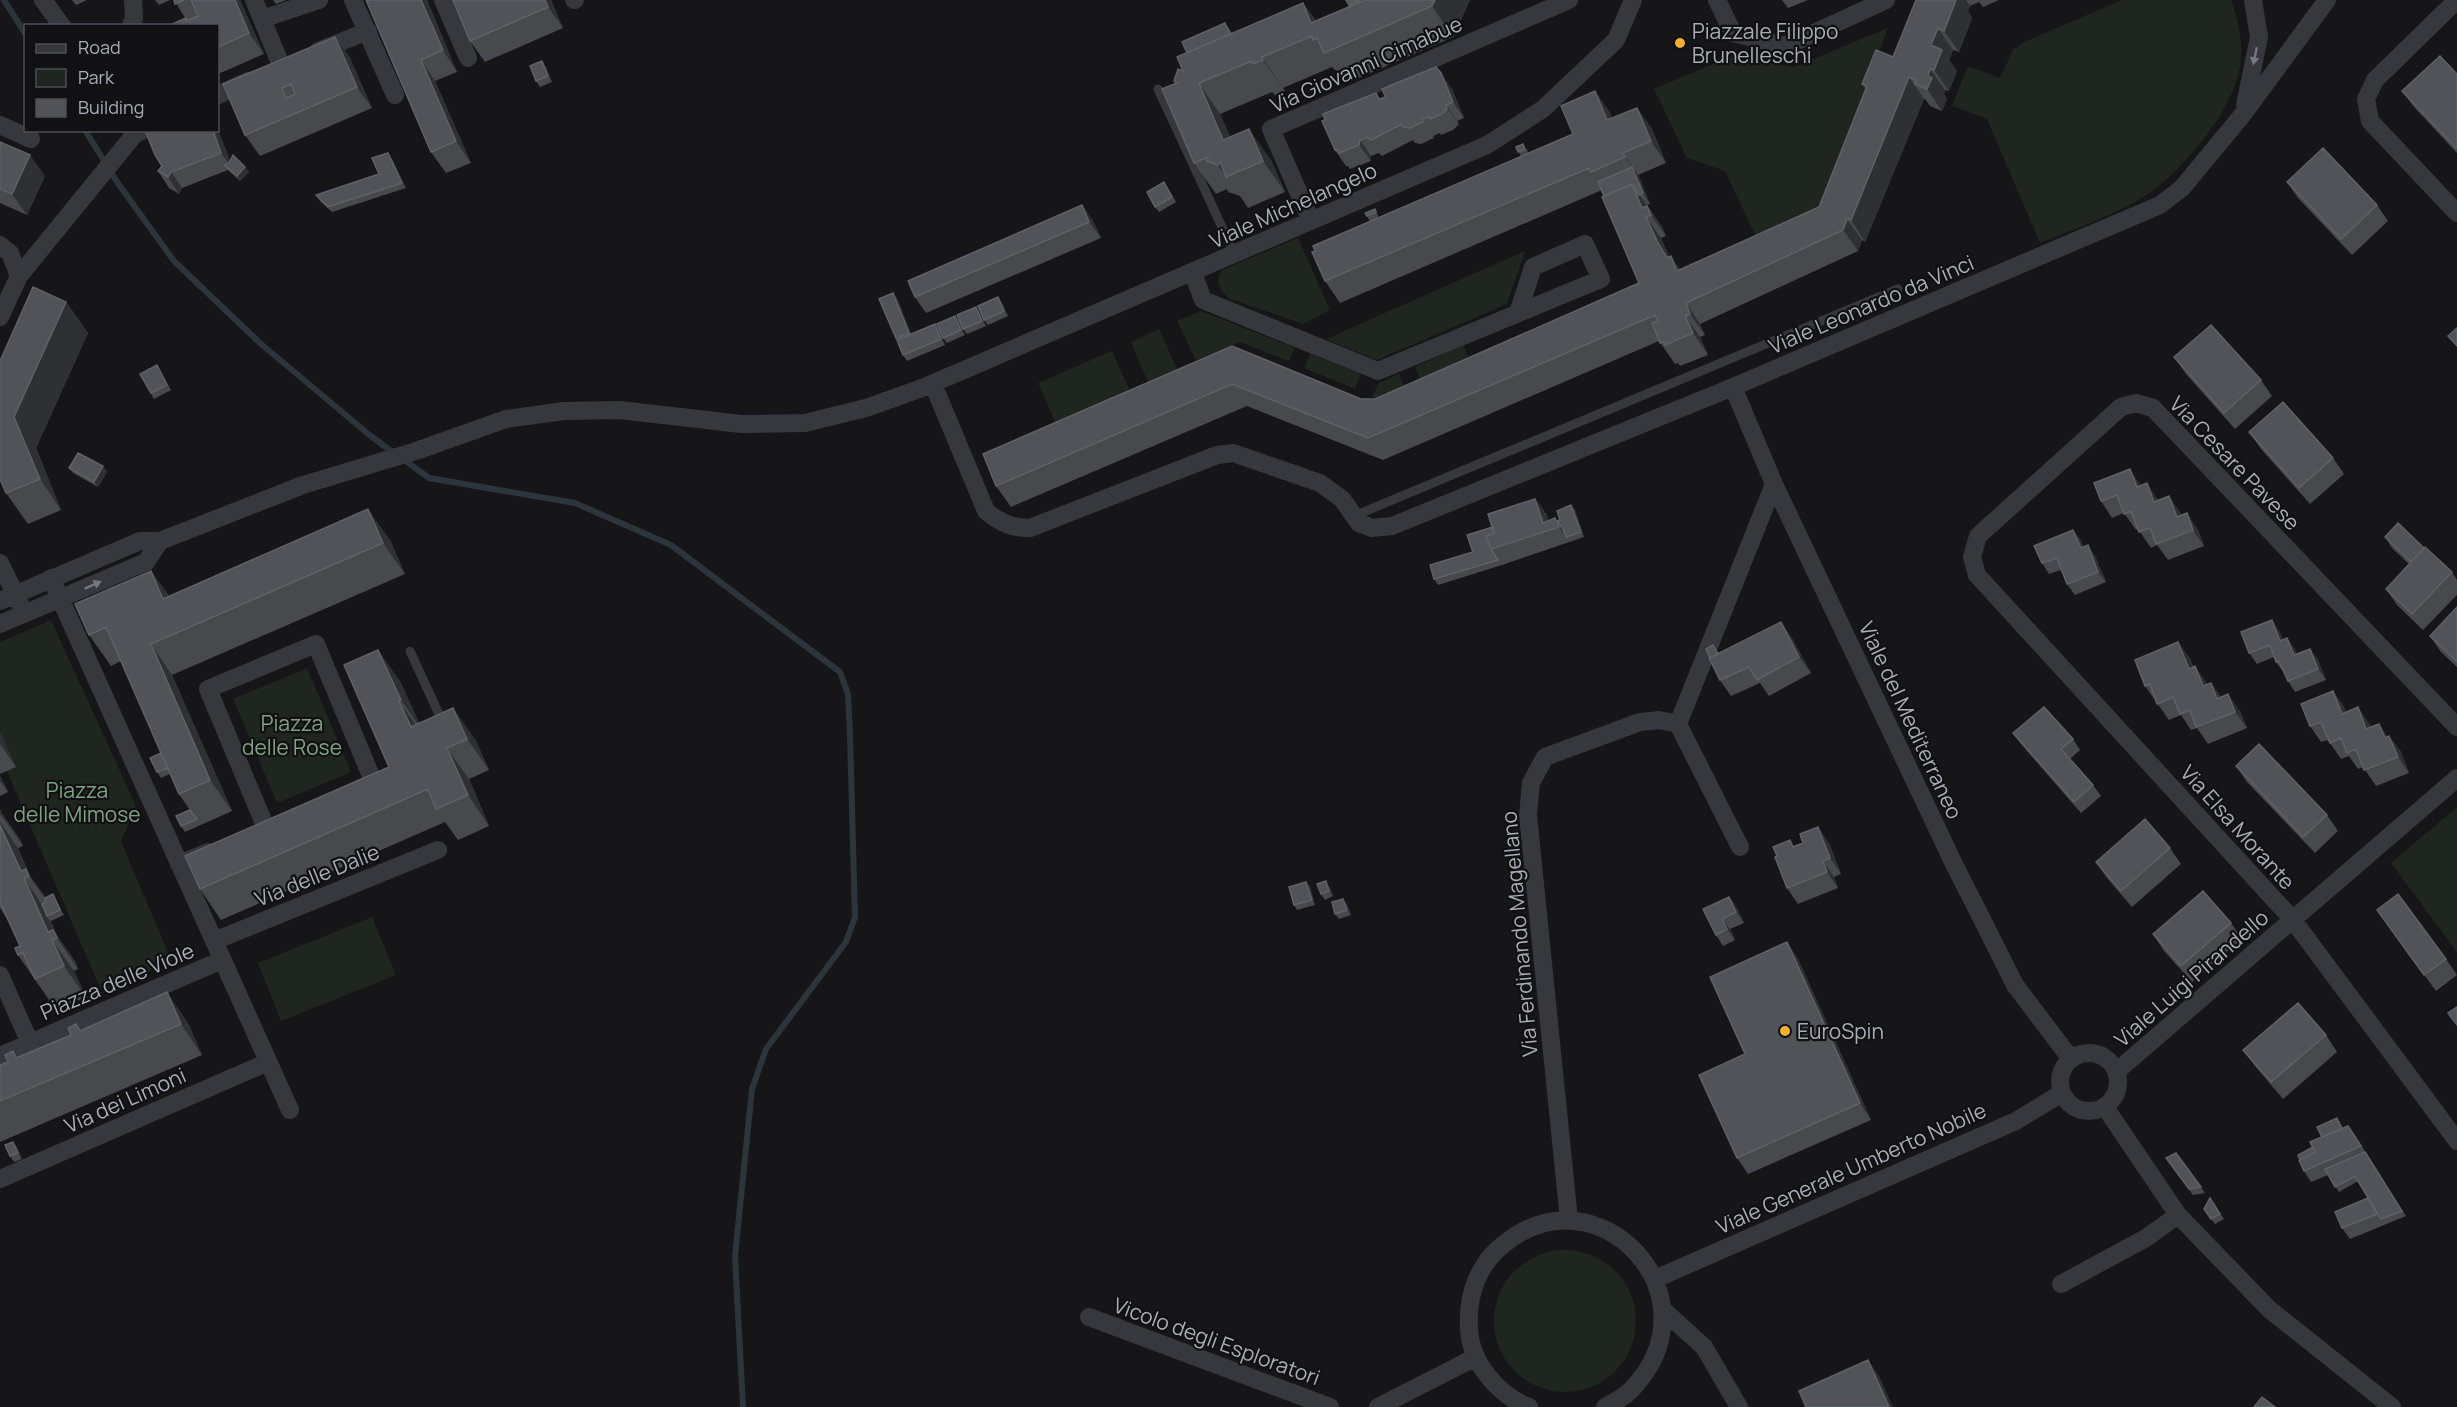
<svg xmlns="http://www.w3.org/2000/svg" width="2457" height="1407" font-family="Manrope,sans-serif">
<rect width="100%" height="100%" fill="#161618"/>
<path fill="#1e261f" d="M2122,0H2231C2240,24 2245,50 2238,76C2227,119 2175,180 2137,201C2106,218 2072,230 2040,243L1987,119L1952,106L1968,66L2000,78L2013,50L2024,42Z
M1888,28L1816,223L1761,247L1725,171L1687,158L1654,89L1732,56L1794,67Z
M1298,238L1330,310L1303,324L1228,298L1221,290L1218,280L1222,270Z
M1525,251L1507,304L1377,360L1326,339Z
M1201,311L1295,348L1289,361L1240,342L1196,360L1177,321Z
M1159,329L1177,369L1148,382L1131,342Z
M1463,345L1469,359L1421,380L1415,367Z
M1112,351L1130,391L1056,424L1038,383Z
M1310,354L1361,374L1355,389L1304,368Z
M1399,374L1405,388L1381,399L1372,397L1379,383Z
M51,620L136,806L121,841L172,962L101,990L0,755V642Z
M307,668L351,772L277,803L233,699Z
M2457,807V952L2391,863Z
M372,917L396,975L281,1021L258,963Z
M1494 1321a71 71 0 1 1 142 0a71 71 0 1 1-142 0Z"/>
<g fill="none" stroke-linecap="round" stroke-linejoin="round">
<path stroke="#2c353c" stroke-width="6" d="M4,0L26,35
M85,130L117,182L174,261L261,344L372,437L394,453
M403,459L429,478L575,503L671,545L840,672L848,694L850,735L855,917L846,942L766,1049L752,1089L735,1256L743,1407"/>
<path stroke="#37383d" stroke-width="9" d="M1158,89L1235,255
M1354,516L1898,289
M410,651L444,725"/>
<path stroke="#37383d" stroke-width="18" d="M43,0L62,26
M254,0L281,65
M353,0L395,95
M443,0L468,58
M574,0H575
M1717,0L1733,33L1786,46L1886,0
M2457,0L2375,80L2366,99L2370,121L2457,213
M262,19L319,0
M131,26L134,18L133,0
M318,51L368,31
M218,95L248,81
M2245,105L2259,37L2253,0
M0,125L31,139
M1311,221L1271,129L1569,0
M0,245L10,253L19,276L0,317
M1193,273L1203,300L1378,371L1601,279L1585,244L1533,267L1518,313
M19,276L134,135L143,130
M933,384L986,511C1000,523 1012,528 1030,528L1217,455L1233,453L1320,483L1342,499L1359,523L1372,528L1392,526L1733,387L2160,205L2182,188L2244,113L2327,0
M1733,387L1774,484L1953,862L1998,951L2015,985L2071,1059
M0,563L20,604
M51,578L290,1110
M0,601L140,541H160L303,485L416,451L506,419L564,411L620,410L741,424L805,423L866,408L922,388L1487,145L1543,109L1616,40L1633,0
M0,624L146,562L160,541
M1678,724L1740,847
M2457,727L2153,408L2136,403L2121,407L1978,536L1972,557L1977,575L2293,920L2457,1141
M266,828L208,689L316,644L374,783L361,788
M179,864L208,852
M214,941L438,850
M0,975L30,1043L0,1056
M30,1043L222,960
M2060 1082a29 29 0 1 1 58 0a29 29 0 1 1-58 0Z
M2117,1071L2457,778
M2105,1107L2178,1215L2269,1309L2392,1407
M0,1179L268,1062
M1569,1220L1528,815L1531,783L1545,757L1640,722L1659,720L1678,724L1774,484
M1655,1279L2016,1121L2062,1093
M2061,1284L2146,1238L2178,1215
M1663,1310L1704,1347L1739,1407
M1089,1317L1330,1407
M1378,1407L1476,1357
M1529,1407C1498,1395 1470,1362 1469,1328C1467,1295 1478,1264 1504,1244C1599,1167 1720,1297 1632,1389C1625,1397 1614,1402 1605,1407"/>
</g>
<path fill="#47494d" d="M72,0H87L76,5Z
M155,0H170L159,5Z
M174,0H240L264,54L218,74V26H171L185,18Z
M273,0H286L276,4Z
M366,0H427L457,72L435,81L471,163L446,173L431,152Z
M551,0L563,28L485,62L470,41Z
M1346,0H1470L1453,37L1345,84L1336,70H1335L1332,67L1283,88L1285,91L1275,95L1272,92L1220,114L1230,137L1271,160L1285,192L1248,208L1240,196L1228,192L1227,189L1216,194L1194,163L1175,84L1174,81L1183,71L1187,53L1225,23L1232,33L1303,3L1316,21L1350,7Z
M1782,0H1808L1788,8Z
M1916,0H1999L1983,7L1979,2L1970,6L1968,11L1972,18L1959,52L1953,50L1949,60L1957,71L1949,91L1945,90L1944,94L1947,99L1942,111L1930,106L1925,99H1924L1865,242L1862,240L1858,251L1700,324L1705,335L1700,337L1708,355L1680,366L1678,363L1675,364L1659,341L1383,460L1247,406L1011,507L996,486L1232,346L1361,399H1375L1639,283L1602,190L1340,303L1325,281L1370,222L1367,216L1375,209L1379,218L1521,156L1516,147L1527,149L1528,153L1573,134L1595,91L1610,113L1612,118L1637,108L1652,129L1666,163L1638,175L1650,204L1647,205L1662,227L1666,236L1661,238L1669,257L1680,269L1819,207L1866,89L1862,84L1893,57Z
M335,37L350,58L372,108L260,156L245,135L223,84Z
M546,67L552,82L540,87L536,81Z
M2457,74V153L2414,107L2402,91Z
M1452,89L1464,118L1457,121L1459,124L1453,130L1441,135L1440,133L1433,136L1434,138L1421,144L1415,143L1413,140L1382,156L1379,153L1371,156V161L1350,169L1348,166H1346L1335,150L1376,93L1380,99Z
M218,130L230,161L245,167L249,172L240,181L228,170L182,188L179,194L169,188L158,171Z
M0,142L45,176L27,215L0,203Z
M392,159L406,188L332,212L320,201L316,195L379,174Z
M2287,182L2377,205L2388,221L2352,255L2298,198Z
M1168,188L1176,202L1159,212L1155,207Z
M1082,205L1093,221L1101,238L926,313L915,297Z
M893,293L897,298L911,334L939,330L945,345L907,361L903,355L896,338Z
M998,297L1002,303L1008,316L988,325L984,320Z
M66,302L88,333L36,448L61,510L28,524L6,493Z
M979,312L986,326L967,334L963,329Z
M955,316L959,321L965,335L947,343L943,338Z
M2174,357L2261,380L2272,396L2235,429L2186,374Z
M157,365L171,390L154,399L151,393Z
M2249,432L2333,458L2344,474L2310,504L2261,449Z
M103,466L107,472L98,487L73,473L69,468Z
M2141,486L2159,500L2169,496L2181,515L2198,530L2204,546L2168,560L2157,545L2151,548L2138,529L2136,530L2124,513L2112,518L2101,501Z
M1536,500L1547,515L1548,521H1557L1560,520L1571,505L1575,510L1584,537L1502,565L1438,585L1434,579L1473,552L1493,527Z
M2073,530L2081,541L2083,547L2095,556L2106,582L2075,595L2067,584L2061,570L2049,574L2042,563Z
M2385,537L2424,548L2452,572L2457,580V595L2423,630L2397,605L2386,589L2409,564L2392,548Z
M390,540L405,574L172,675L232,811L185,832L181,826L190,810L179,794L170,774L161,778L157,772L161,753L121,661L111,666L89,635L151,571L169,596Z
M2457,607V667L2441,652L2430,636Z
M2279,631L2283,640L2295,649L2296,654L2310,649L2318,660L2326,680L2295,692L2288,681L2284,673L2276,662L2274,657L2257,664L2249,653Z
M1792,638L1811,673L1769,696L1760,683L1731,696L1720,680L1718,654Z
M2190,658L2193,667L2207,684L2211,683L2221,697L2240,711L2247,728L2208,744L2197,728L2191,730L2181,715L2169,720L2145,686Z
M400,681L419,723L475,739L489,770L469,779L489,826L458,840L445,822L221,920L200,889L389,767Z
M2333,691L2344,707L2346,712L2369,723L2371,727L2388,737L2389,736L2401,752L2409,773L2376,786L2363,767L2358,769L2349,756L2341,759L2328,740L2321,742L2310,726Z
M0,733L16,767L0,774Z
M2013,733L2073,739L2080,750L2070,759L2093,785L2101,796L2081,813L2021,744Z
M2236,766L2327,815L2338,831L2315,853L2247,782Z
M0,776L8,792L0,796Z
M0,809L3,815L19,838L23,846L18,848L30,876L46,898L56,900L64,915L51,921L50,920L58,937L75,961L78,969L74,971L86,997L56,1010L18,955L20,946L7,919L0,908Z
M1829,843L1841,874L1834,877L1838,888L1798,904L1787,888L1794,846Z
M2170,848L2181,864L2132,907L2107,878L2096,862Z
M1306,882L1310,887L1315,905L1297,910L1294,905Z
M1329,886L1333,896L1325,900L1321,894Z
M1729,897L1737,908L1744,923L1730,929L1735,940L1723,946L1716,935Z
M1347,904L1351,915L1339,919L1335,914Z
M2377,910L2446,959L2457,975L2436,991Z
M2231,923L2242,939L2192,982L2164,951L2153,934Z
M1787,942L1798,959L1871,1120L1748,1174L1737,1158L1745,1054Z
M188,1023L202,1055L0,1142V1065L8,1062L13,1051L18,1058L71,1035L76,1024L81,1031Z
M2326,1035L2337,1052L2283,1099L2255,1066L2243,1050Z
M2337,1118L2343,1128L2348,1126L2356,1137L2406,1216L2350,1239L2342,1228L2368,1198L2358,1181L2339,1192L2328,1175L2311,1182L2304,1171L2300,1160L2313,1147Z
M17,1147L22,1159L14,1162L10,1156Z
M2176,1153L2205,1193L2193,1195L2166,1158Z
M2210,1198L2224,1219L2215,1224L2204,1209Z"/>
<path fill="#2f3033" d="M235,0H240L264,54L249,33Z
M421,0H427L457,72L443,50Z
M545,0H551L563,28L548,7Z
M1435,0H1470L1453,37L1432,6Z
M1956,0H1966L1970,6L1968,11L1972,18L1959,52L1944,31Z
M1303,3L1324,34L1311,23Z
M1938,28L1953,50L1949,60L1957,71L1949,91L1934,70L1931,45Z
M335,37L350,58L372,108L357,87Z
M1262,57L1283,88L1285,91L1263,60Z
M421,60L435,81L471,163L456,141Z
M542,61L546,67L552,82L548,76Z
M1930,69L1945,90L1944,94L1947,99L1942,111L1927,89L1928,76Z
M1441,73L1452,89L1464,118L1453,102Z
M1909,77L1924,99L1865,242L1851,220Z
M1199,83L1220,114L1244,171L1223,140Z
M1595,91L1610,113L1622,141L1607,120Z
M1446,105L1457,121L1459,124L1447,108Z
M1637,108L1652,129L1666,163L1651,141Z
M1249,129L1271,160L1285,192L1263,161Z
M213,130H218L233,169L221,153Z
M1360,140L1371,156V161L1359,145Z
M388,153L392,159L406,188L402,183Z
M1623,153L1638,175L1640,178L1625,157Z
M30,155L45,176L27,215L12,194Z
M1220,162L1226,177L1218,165Z
M245,167L249,172L240,181L237,176Z
M1632,167L1640,178L1650,204L1643,193Z
M171,172L182,188L179,194L168,177Z
M1632,184L1662,227L1666,236L1651,215L1642,208Z
M1082,205L1093,221L1101,238L1089,222Z
M1646,217L1661,238L1673,264L1667,258L1658,243Z
M1847,219L1862,240L1858,251L1843,230Z
M1671,256L1686,278L1677,271Z
M893,293L897,298L913,338L909,333Z
M998,297L1002,303L1008,316L1004,311Z
M66,302L88,333L36,448L61,510L40,479L14,417Z
M1686,303L1700,324L1705,335L1690,314Z
M976,307L979,312L986,326L982,321Z
M955,316L959,321L965,335L961,330Z
M1685,316L1700,337L1708,355L1693,333Z
M935,324L939,330L945,345L941,339Z
M103,466L107,472L98,487L94,482Z
M2130,469L2141,486L2137,487Z
M2147,483L2158,500L2166,518L2154,502Z
M2169,496L2180,512L2189,533L2177,517Z
M1535,499L1547,515L1551,529L1543,523Z
M1571,505L1575,510L1584,537L1581,532Z
M368,509L390,540L405,574L383,543Z
M2187,513L2198,530L2204,546L2193,530Z
M1555,518L1567,534L1566,537L1559,527Z
M2073,530L2081,541L2088,559L2081,548Z
M2088,545L2095,556L2106,582L2098,572Z
M151,571L173,602L185,630L163,599Z
M2272,620L2279,631L2287,652L2280,641Z
M1781,622L1792,638L1811,673L1799,657Z
M2287,638L2295,649L2301,666L2294,655Z
M2178,642L2190,658L2200,685L2189,669Z
M151,644L172,675L232,811L210,780Z
M2310,649L2318,660L2326,680L2318,669Z
M378,650L400,681L423,731L401,700Z
M2195,666L2206,682L2214,702L2203,686Z
M2211,683L2222,699H2217Z
M2333,691L2344,707L2353,730L2342,714Z
M2228,694L2240,711L2247,728L2235,712Z
M399,701L421,732L411,727Z
M2358,707L2369,723L2378,745L2366,729Z
M453,708L475,739L489,770L467,739Z
M2379,724L2390,740L2385,738Z
M0,733L1,734L16,767L0,744Z
M2389,736L2401,752L2409,773L2398,757Z
M447,748L469,779L489,826L468,795Z
M0,776L8,792L0,781Z
M0,809L3,815L19,838L23,846L1,815H0Z
M0,822L18,848L30,876L47,900L51,907L29,876L21,871L0,825Z
M1818,827L1829,843L1841,874L1830,858Z
M1823,861L1834,877L1838,888L1827,872Z
M24,878L45,909L47,916L58,937L75,961L78,969L57,938L48,932Z
M1326,881L1329,886L1333,896L1329,891Z
M1306,882L1310,887L1315,905L1312,900Z
M53,894L56,900L64,915L60,910Z
M1729,897L1737,908L1744,923L1736,912Z
M1343,899L1347,904L1351,915L1347,910Z
M1722,919L1730,929L1735,940L1727,929Z
M52,940L74,971L86,997L64,966Z
M1787,942L1798,959L1871,1120L1860,1103Z
M167,992L188,1023L202,1055L181,1024Z
M13,1142L17,1147L22,1159L18,1153Z
M1868,1360L1879,1376L1893,1407H1889Z"/>
<path fill="#525359" stroke="#5f6168" stroke-width="1.5" fill-rule="evenodd" d="M174,0H184L175,4Z
M191,0H235L249,33L218,47V26H171L170,25L186,18L187,21L198,16Z
M366,0H421L443,50L421,60L456,141L431,152Z
M453,0H545L548,7L470,41Z
M1346,0H1360L1349,5Z
M1365,0H1435L1432,6L1324,53L1317,38L1313,40L1312,36L1262,57L1263,60L1253,64L1252,61L1199,83L1223,140L1249,129L1263,161L1226,177L1220,162L1218,165L1207,161L1208,157L1194,163L1162,89L1177,83L1174,81L1178,69L1183,71L1177,57L1303,3L1311,23Z
M1916,0H1956L1944,31L1938,28L1931,45L1942,50L1934,70L1930,69L1928,76L1932,78L1927,89L1915,84L1916,80L1909,77L1851,220L1847,219L1843,230L1686,303L1690,314L1685,316L1693,333L1665,345L1664,342L1660,343L1652,323L1658,321L1655,315L1368,438L1232,384L996,486L983,454L1232,346L1361,399H1375L1639,283L1602,197L1632,184L1642,208L1647,206L1651,215L1646,217L1658,243L1667,258L1671,256L1677,271L1819,207L1867,86L1862,84L1876,50L1893,57Z
M1225,23L1230,34L1187,53L1182,42Z
M335,37L357,87L245,135L223,84ZM291,84L295,94L286,98L282,88Z
M2440,56L2457,74V147L2456,148L2402,91Z
M542,61L548,76L536,81L530,66Z
M1436,67L1441,73L1453,102L1446,105L1447,108L1442,114L1430,119L1429,117L1422,119L1423,122L1410,128L1403,127L1402,124L1371,140L1367,137L1360,140L1359,145L1339,153L1337,149L1335,150L1322,121L1325,120L1323,114L1376,93L1379,99L1383,98L1385,96L1382,89Z
M1595,91L1607,120L1637,108L1651,141L1623,153L1625,157L1591,172L1589,168L1325,281L1312,252L1315,251L1313,246L1573,134L1561,106Z
M145,130H213L221,153L171,172L168,177L158,171L162,166L155,155Z
M0,142L30,155L12,194L0,189Z
M1523,144L1525,149L1518,152L1516,147Z
M2323,148L2377,205L2341,239L2287,182Z
M388,153L402,183L328,207L316,195L379,174L372,158Z
M233,155L245,167L237,176L224,165L229,163Z
M1632,167L1643,193L1639,195L1632,184L1604,196L1598,182Z
M1164,182L1172,197L1155,207L1147,192Z
M1082,205L1089,222L915,297L908,281Z
M1375,209L1376,212L1367,216L1365,213Z
M33,287L66,302L14,417L40,479L6,493L0,479V361Z
M893,293L909,333L896,338L879,299Z
M998,297L1004,311L984,320L978,306Z
M976,307L982,321L963,329L957,315Z
M955,316L961,330L943,338L937,324Z
M935,324L941,339L903,355L897,340Z
M2211,325L2261,380L2224,413L2174,357Z
M2457,328V346L2448,336Z
M157,365L167,385L151,393L140,374Z
M2283,402L2333,458L2299,488L2249,432Z
M78,453L103,466L94,482L69,468Z
M2130,469L2137,487L2147,483L2154,502L2169,496L2177,517L2187,513L2193,530L2156,544L2150,528L2139,532L2131,511L2124,514L2117,495L2101,501L2094,483Z
M1535,499L1543,523L1555,518L1559,527L1491,549L1486,536L1494,533L1488,514Z
M1571,505L1581,532L1566,537L1563,529L1557,521L1560,520L1557,511Z
M368,509L383,543L151,644L210,780L179,794L106,627L89,635L75,604L151,571L163,599Z
M2398,523L2424,548L2411,562L2385,537Z
M1493,527L1494,533L1486,536L1491,549L1498,560L1434,579L1430,565L1473,552L1467,535Z
M2073,530L2081,548L2088,545L2098,572L2067,584L2057,558L2042,563L2034,546Z
M2425,547L2452,572L2412,614L2386,589Z
M2457,607V662L2430,636Z
M2272,620L2280,641L2287,638L2294,655L2310,649L2318,669L2288,681L2279,661L2276,662L2270,645L2249,653L2241,632Z
M1781,622L1799,657L1757,680L1749,667L1720,680L1709,658Z
M2178,642L2189,669L2195,666L2203,686L2211,683L2217,699L2228,694L2235,712L2196,727L2190,710L2180,714L2173,697L2157,704L2150,684L2145,686L2135,660Z
M1713,645L1718,654L1710,658L1706,649Z
M378,650L401,700L399,701L411,727L453,708L467,739L447,748L468,795L436,809L428,789L200,889L185,856L389,767L344,665Z
M2333,691L2342,714L2358,707L2366,729L2379,724L2385,738L2389,736L2398,757L2364,770L2356,749L2347,753L2341,738L2330,743L2321,722L2310,726L2301,704Z
M2044,707L2073,739L2061,749L2093,785L2074,802L2013,733Z
M2259,744L2327,815L2303,837L2236,766Z
M161,753L168,768L157,772L150,758Z
M190,810L197,819L181,826L176,816Z
M2145,819L2170,848L2121,891L2096,862Z
M0,825L21,871L26,869L29,876L24,878L48,932L53,930L57,938L52,940L64,966L35,979L23,953L18,955L15,948L20,946L0,902Z
M1818,827L1830,858L1823,861L1827,872L1787,888L1775,857L1777,856L1773,847L1790,840L1793,847L1803,843L1800,834Z
M1326,881L1329,891L1321,894L1317,884Z
M1306,882L1312,900L1294,905L1289,887Z
M2203,891L2231,923L2181,966L2153,934Z
M53,894L60,910L47,916L42,904L45,902V898Z
M2398,894L2446,959L2424,975L2377,910Z
M1729,897L1736,912L1722,919L1727,929L1716,935L1703,909Z
M1343,899L1347,910L1335,914L1332,902Z
M1787,942L1860,1103L1737,1158L1699,1075L1745,1054L1710,977Z
M167,992L181,1024L0,1101V1065L8,1062L5,1055L13,1051L16,1058L71,1035L68,1028L76,1024L80,1031Z
M2298,1003L2326,1035L2271,1082L2243,1050Z
M2457,1007V1025L2448,1013Z
M2337,1118L2342,1129L2322,1137L2317,1127Z
M2348,1126L2361,1146L2304,1171L2299,1160L2315,1152L2310,1142Z
M13,1142L18,1153L10,1156L5,1145Z
M2313,1147L2315,1152L2300,1160L2298,1155Z
M2365,1152L2402,1211L2381,1219L2355,1176L2335,1187L2325,1169Z
M2176,1153L2201,1187L2189,1189L2166,1158Z
M2210,1198L2220,1214L2211,1219L2204,1209Z
M2368,1198L2377,1214L2342,1228L2335,1212Z
M1868,1360L1889,1407H1806L1799,1391Z
M2262,1397L2275,1407H2254Z"/>
<defs><path id="oneway-solid" d="M-6-.8H1V-3.2L6.5 0L1 3.2V.8H-6Z" transform="scale(1.5)"/></defs>
<g fill="#757881">
<use href="#oneway-solid" transform="translate(2255 56) rotate(102)"/>
<use href="#oneway-solid" transform="translate(93 585) rotate(-24)"/>
</g>
<g fill="#f2b134" stroke="#111113" stroke-width="2">
<circle cx="1680" cy="43" r="6"/>
<circle cx="1785" cy="1031" r="6"/>
</g>
<g text-anchor="middle" dominant-baseline="central" stroke-width="4.5" stroke-linejoin="round" paint-order="stroke">
<g font-size="21" fill="#a8adb8" stroke="#111113" text-anchor="start">
<text x="1692" y="31">Piazzale Filippo<tspan x="1692" dy="24">Brunelleschi</tspan></text>
<text x="1797" y="1031">EuroSpin</text>
</g>
<g font-size="21" fill="#a8adb8" stroke="#111113">
<text transform="translate(1366 64) rotate(-24)">Via Giovanni Cimabue</text>
<text transform="translate(1293 205) rotate(-24)">Viale Michelangelo</text>
<text transform="translate(1871 304) rotate(-23)">Viale Leonardo da Vinci</text>
<text transform="translate(2235 463) rotate(46)">Via Cesare Pavese</text>
<text transform="translate(1911 720) rotate(65)">Viale del Mediterraneo</text>
<text transform="translate(2238 827) rotate(48)">Via Elsa Morante</text>
<text transform="translate(317 875) rotate(-22)">Via delle Dalie</text>
<text transform="translate(1519 934) rotate(-95)">Via Ferdinando Magellano</text>
<text transform="translate(2191 978) rotate(-41)">Viale Luigi Pirandello</text>
<text transform="translate(117 981) rotate(-23)">Piazza delle Viole</text>
<text transform="translate(125 1100) rotate(-24)">Via dei Limoni</text>
<text transform="translate(1851 1168) rotate(-24)">Viale Generale Umberto Nobile</text>
<text transform="translate(1217 1341) rotate(20)">Vicolo degli Esploratori</text>
</g>
<g font-size="21" fill="#7fa381" stroke="#111113">
<text x="292" y="723">Piazza<tspan x="292" dy="24">delle Rose</tspan></text>
<text x="77" y="790">Piazza<tspan x="77" dy="24">delle Mimose</tspan></text>
</g>
</g>
<rect x="24" y="24" width="195" height="108" fill="#111113" stroke="#4d4f55" stroke-width="1.5"/>
<rect x="36" y="44" width="30" height="9" fill="#37383d" stroke="#4d4f55" stroke-width="1.5"/>
<text x="78" y="54" font-size="18" fill="#a8adb8">Road</text>
<rect x="36" y="69" width="30" height="18" fill="#1e261f" stroke="#4d4f55" stroke-width="1.5"/>
<text x="78" y="84" font-size="18" fill="#a8adb8">Park</text>
<rect x="36" y="99" width="30" height="18" fill="#525359" stroke="#4d4f55" stroke-width="1.5"/>
<text x="78" y="114" font-size="18" fill="#a8adb8">Building</text>
</svg>
